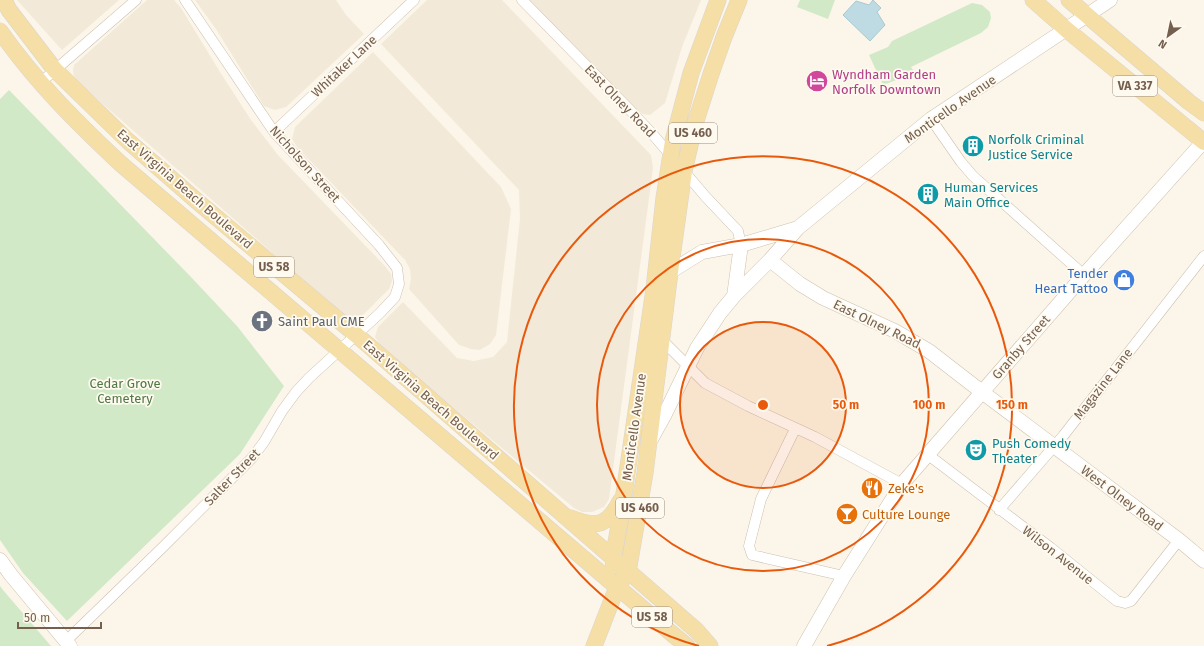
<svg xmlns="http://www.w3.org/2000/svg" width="1204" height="646" font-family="'Fira Sans',sans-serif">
<rect width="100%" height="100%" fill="#fbf6e9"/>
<path fill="#f3e9d8" d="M17,0H119L62,50Z
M147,0H174L181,8L220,72L251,120L278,155L384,265L391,274L392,281L389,289L358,320L350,321L79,83L74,76L73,70L74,65Z
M195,0H336L346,15L364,34L286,107L275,110L264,106L216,29Z
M427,0H502L651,155L653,168L609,499L604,507L592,512H582L574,508L382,348L375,337L378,327L403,302L457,358L474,361L493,357L507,342L520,219L519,190L381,44Z
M530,0H701L682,47L665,103L650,115L643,114L634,109Z
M373,52L501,187L511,209L496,335L490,344L480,350L471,349L459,345L409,289L411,279L410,269L405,260L297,147L292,139L295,127Z"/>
<path fill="#d2e9c8" d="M800,0H835L828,19L797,7Z
M972,3L982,5L990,12L991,18L988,27L981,33L911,67L915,73L883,85L869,55L888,47L892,41Z
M9,90L191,277L237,326L284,386L240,454L67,621L23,573L0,540V99Z
M0,586L3,590L51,646H0Z"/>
<path fill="#bedbe4" stroke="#a5c9d5" d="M873,0L881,8L877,12L885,25L870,41L843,15L856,1L869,5Z"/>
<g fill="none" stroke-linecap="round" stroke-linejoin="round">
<g stroke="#cdbfaf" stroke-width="11">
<path id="street" d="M522,0L629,109L655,137L672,157
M40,83L136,0
M931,119L961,162L973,176L1084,275
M274,132L414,0
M683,170L705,196L738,231L741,245
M662,340L705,383L748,406L815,437L902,484
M795,429L761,499L749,546L752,555L844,576
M927,454L1051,548L1117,601L1125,603L1131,601L1179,540
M999,510L1063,436L1204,256
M66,641L163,547L252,458L264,442L282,411L296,392L309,378L379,314L395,297L399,284L397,268L379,245L274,132L185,0"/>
</g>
<g stroke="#d0c0ad" stroke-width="15">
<path id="secondary" d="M770,260L800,284L823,298L895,331L929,351L982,392L1179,540L1204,561
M664,278L670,272L702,252L741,245L798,228
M734,296L741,245
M650,441L665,414L697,348L720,313L734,296L770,260L798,228L931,119L1110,0
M0,560L11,575L70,646
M804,646L844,576L902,484L1084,275L1204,141"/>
</g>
<g stroke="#dbd5d1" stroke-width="17">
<path id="primary" d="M4,0L9,10L55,70L128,141L198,202L367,344L697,631L710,646
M1033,0L1067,30L1204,142
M1069,0L1189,102L1204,113
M0,31C35,81 76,122 121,164L617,587C641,606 663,627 687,646
M571,518C598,529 608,525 621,500
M614,566L613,559L621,514L654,289L664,198L673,141L691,73L718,0
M594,646L617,587L628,572L645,473L670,272L684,171L695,124L711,74L724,37L739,0"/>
</g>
<use href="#street" stroke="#fff" stroke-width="10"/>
<use href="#secondary" stroke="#fff" stroke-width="14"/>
<use href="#primary" stroke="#f5dfa6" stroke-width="16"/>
</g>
<circle cx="763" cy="405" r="83" fill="#e8590c" fill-opacity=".12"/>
<g fill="none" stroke="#e8590c" stroke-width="2">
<circle cx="763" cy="405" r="83"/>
<circle cx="763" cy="405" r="166"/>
<path d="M699 646A249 249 0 1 1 827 646"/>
</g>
<defs>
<g id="hotel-disc" transform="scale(1.15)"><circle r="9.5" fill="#d1479c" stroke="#fefaef"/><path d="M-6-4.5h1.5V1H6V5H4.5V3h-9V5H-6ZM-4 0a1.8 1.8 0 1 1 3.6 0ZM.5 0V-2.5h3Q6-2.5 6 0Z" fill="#fff"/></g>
<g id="building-disc" transform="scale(1.15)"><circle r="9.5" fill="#0f9aa8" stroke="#fefaef"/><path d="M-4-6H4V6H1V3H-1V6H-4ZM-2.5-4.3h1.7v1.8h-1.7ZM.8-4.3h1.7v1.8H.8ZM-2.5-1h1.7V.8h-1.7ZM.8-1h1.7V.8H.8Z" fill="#fff"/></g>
<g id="shop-disc" transform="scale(1.15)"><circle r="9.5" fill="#3f7fe0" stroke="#fefaef"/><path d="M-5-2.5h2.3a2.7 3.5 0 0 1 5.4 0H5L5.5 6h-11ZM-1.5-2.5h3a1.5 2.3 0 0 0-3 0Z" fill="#fff"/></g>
<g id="church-disc" transform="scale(1.15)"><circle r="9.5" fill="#6b7280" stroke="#fefaef"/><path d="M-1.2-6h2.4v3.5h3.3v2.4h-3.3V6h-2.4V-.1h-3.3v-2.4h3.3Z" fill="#fff"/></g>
<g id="theatre-disc" transform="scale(1.15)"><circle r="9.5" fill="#0f9aa8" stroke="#fefaef"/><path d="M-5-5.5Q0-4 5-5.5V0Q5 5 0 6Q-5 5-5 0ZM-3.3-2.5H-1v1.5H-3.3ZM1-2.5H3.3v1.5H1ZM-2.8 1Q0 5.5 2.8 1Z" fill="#fff"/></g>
<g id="restaurant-disc" transform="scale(1.15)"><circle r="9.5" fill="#e8710a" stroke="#fefaef"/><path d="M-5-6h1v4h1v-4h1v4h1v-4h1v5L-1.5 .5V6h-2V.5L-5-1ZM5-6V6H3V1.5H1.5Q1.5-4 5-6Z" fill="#fff"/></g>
<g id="bar-disc" transform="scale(1.15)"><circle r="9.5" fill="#e8710a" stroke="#fefaef"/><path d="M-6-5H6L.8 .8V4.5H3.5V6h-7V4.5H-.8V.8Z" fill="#fff"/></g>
</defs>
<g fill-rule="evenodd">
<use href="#hotel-disc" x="817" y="81"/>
<use href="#building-disc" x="973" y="146"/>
<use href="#building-disc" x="928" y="194"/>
<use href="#shop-disc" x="1124" y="280"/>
<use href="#church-disc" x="262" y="321"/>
<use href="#theatre-disc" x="976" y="450"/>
<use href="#restaurant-disc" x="872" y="488"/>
<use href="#bar-disc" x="847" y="514"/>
</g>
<g text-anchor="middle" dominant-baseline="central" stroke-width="3.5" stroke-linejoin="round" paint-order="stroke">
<g fill="#fefaef" stroke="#9e8e7e" stroke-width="1">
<rect x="1113" y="76" width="44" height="20" rx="3"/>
<rect x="669" y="123" width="48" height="20" rx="3"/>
<rect x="254" y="257" width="40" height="20" rx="3"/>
<rect x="616" y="498" width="48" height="20" rx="3"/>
<rect x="632" y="607" width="40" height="20" rx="3"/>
</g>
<g font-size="12" font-weight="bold" fill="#755f4e">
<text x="1135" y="86">VA 337</text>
<text x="693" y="133">US 460</text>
<text x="274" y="267">US 58</text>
<text x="640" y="508">US 460</text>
<text x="652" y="617">US 58</text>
</g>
<g font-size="13" fill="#755f4e" stroke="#fefaef">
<text transform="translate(344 66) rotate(-43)">Whitaker Lane</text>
<text transform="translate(620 101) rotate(46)">East Olney Road</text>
<text transform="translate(950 109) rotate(-35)">Monticello Avenue</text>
<text transform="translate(305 164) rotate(48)">Nicholson Street</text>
<text transform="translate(185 189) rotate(41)">East Virginia Beach Boulevard</text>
<text transform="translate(877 324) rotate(26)">East Olney Road</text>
<text transform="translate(1021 347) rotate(-49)">Granby Street</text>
<text transform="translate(1103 384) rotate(-52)">Magazine Lane</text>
<text transform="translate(431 400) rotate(41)">East Virginia Beach Boulevard</text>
<text transform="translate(634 427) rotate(-82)">Monticello Avenue</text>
<text transform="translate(232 477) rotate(-46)">Salter Street</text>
<text transform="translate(1122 498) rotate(37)">West Olney Road</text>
<text transform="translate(1058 555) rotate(38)">Wilson Avenue</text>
</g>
<g font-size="13" fill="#b23c85" stroke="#fefaef" text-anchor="start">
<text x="832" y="74">Wyndham Garden<tspan x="832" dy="15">Norfolk Downtown</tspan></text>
</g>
<g font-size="13" fill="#0d838f" stroke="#fefaef" text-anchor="start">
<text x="988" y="139">Norfolk Criminal<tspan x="988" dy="15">Justice Service</tspan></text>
<text x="944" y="187">Human Services<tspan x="944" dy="15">Main Office</tspan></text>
<text x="992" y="443">Push Comedy<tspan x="992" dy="15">Theater</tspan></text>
</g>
<g font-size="13" fill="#366cbe" stroke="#fefaef" text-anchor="end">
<text x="1108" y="273">Tender<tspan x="1108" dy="15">Heart Tattoo</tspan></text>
</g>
<g font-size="13" fill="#5b616d" stroke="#fefaef" text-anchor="start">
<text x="278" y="321">Saint Paul CME</text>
</g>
<g font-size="13" fill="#517946" stroke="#fefaef">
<text x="125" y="383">Cedar Grove<tspan x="125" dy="15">Cemetery</tspan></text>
</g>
<g font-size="13" fill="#c56008" stroke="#fefaef" text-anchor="start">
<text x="888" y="488">Zeke's</text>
<text x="862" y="514">Culture Lounge</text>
</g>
</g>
<circle cx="763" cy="405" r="6" fill="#e8590c" stroke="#fefaef" stroke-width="2"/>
<g font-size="12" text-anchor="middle" font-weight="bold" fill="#e8590c" stroke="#fefaef" stroke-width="3.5" stroke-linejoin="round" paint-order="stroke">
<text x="846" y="409">50 m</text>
<text x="929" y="409">100 m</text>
<text x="1012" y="409">150 m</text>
</g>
<g transform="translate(1168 36) rotate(213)" stroke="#fefaef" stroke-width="3" paint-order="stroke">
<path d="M0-3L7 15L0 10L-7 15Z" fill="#755f4e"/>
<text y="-6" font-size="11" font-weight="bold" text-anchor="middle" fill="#755f4e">N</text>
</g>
<path d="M18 622v6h83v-6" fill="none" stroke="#755f4e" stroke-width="2"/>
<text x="24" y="622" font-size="12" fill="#755f4e" stroke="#fefaef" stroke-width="3" paint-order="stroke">50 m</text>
</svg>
